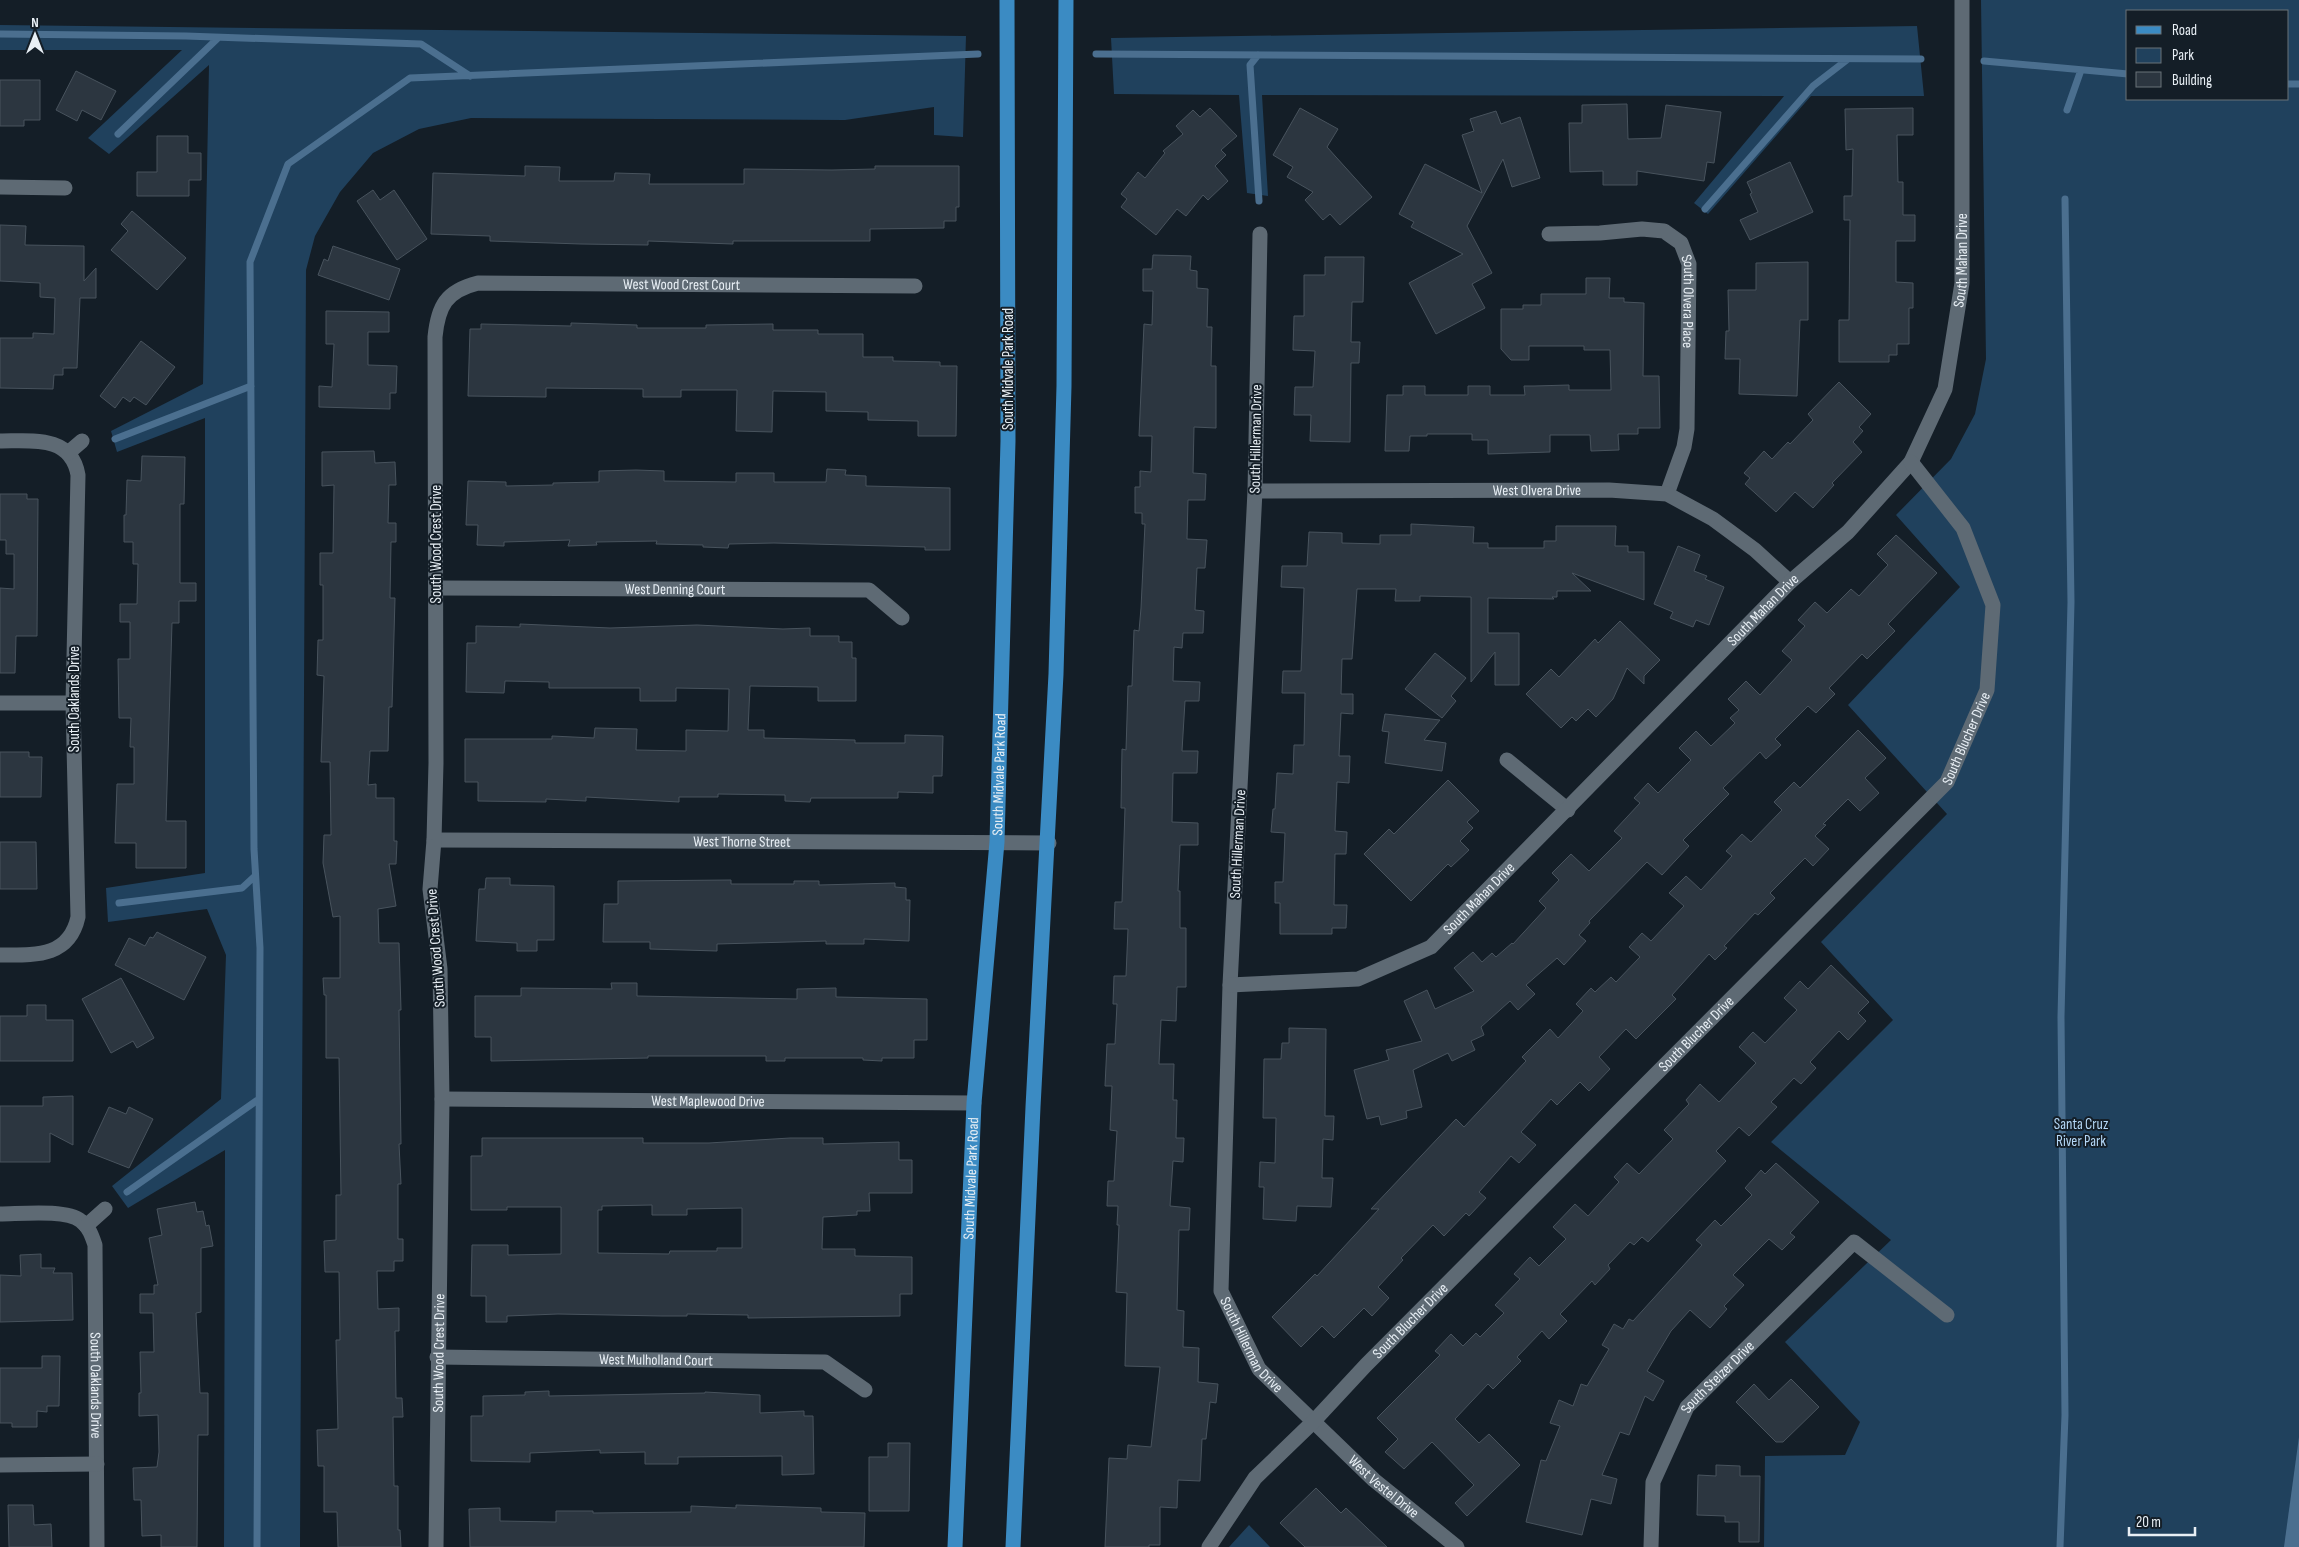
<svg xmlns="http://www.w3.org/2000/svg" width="2299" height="1547" font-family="'Sofia Sans Condensed',sans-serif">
<rect width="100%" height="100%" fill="#141e27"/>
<path fill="#20415d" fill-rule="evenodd" d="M1981,0H2299V1547H1764L1765,1456L1845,1455L1860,1422L1785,1342L1891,1240L1771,1142L1893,1020L1821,942L1947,814L1848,705L1960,587L1896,515L1951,459L1975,414L1986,359ZM2128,11H2288V99H2128Z
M0,25L966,36L963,137L934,135V107L845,120L471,118L419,129L373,153L340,192L315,236L306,270L300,1547H224L225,1150L128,1208L112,1186L221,1099L226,955L207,909L108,922L106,888L205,873V418L117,452L111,431L203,384L209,65L109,154L88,138L182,50H0Z
M1917,26L1924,96H1811L1708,214L1694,203L1784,96L1262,95L1268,196L1247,193L1239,95L1114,94L1111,38Z
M1249,1525L1270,1547H1229Z"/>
<path fill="#4b6f8f" d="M2299,1437V1547H2284L2286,1532Z"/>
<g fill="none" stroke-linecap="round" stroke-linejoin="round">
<path stroke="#4b6f8f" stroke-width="7" d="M0,34L186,36L421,44L470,76
M1096,54L1921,59
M1258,55L1250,65L1259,201
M1984,61L2128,74
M2288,84H2299
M2067,110L2081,70
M118,134L218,38
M1705,209L1813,86L1848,59
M115,439L251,386
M119,903L242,888L255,876
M127,1192L259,1099
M257,1547L260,948L254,849L250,262L288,164L410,78L978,54
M2060,1547L2065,1415L2061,1017L2071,602L2065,199"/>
</g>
<path fill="#2c3640" stroke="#48535d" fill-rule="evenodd" d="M76,71L116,91L101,120L82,110L77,121L56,110Z
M0,80H40V120H24V126H0Z
M1627,104L1628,139L1661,138L1666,105L1721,112L1714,163L1707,162L1704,181L1637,171V185H1603V171L1570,172L1569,123H1582V105Z
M1210,108L1237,136L1221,150L1226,155L1215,166L1228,181L1208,200L1203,195L1186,216L1177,209L1156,235L1121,207L1127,199L1121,194L1138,172L1145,178L1165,153L1163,151L1183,134L1176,126L1193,110L1200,117Z
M1300,108L1338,129L1327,147L1372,197L1340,225L1330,214L1323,220L1305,200L1313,192L1287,177L1293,167L1273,155Z
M1913,108V135H1897L1898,182H1903V215H1915V241H1896V282L1913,283V308H1909V344H1897V355H1889V362H1839V320H1849L1850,220H1844V196H1852L1853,149L1846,150L1845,109Z
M1496,111L1501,124L1520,117L1540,178L1512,187L1503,159L1467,226L1492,273L1472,284L1485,308L1436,334L1409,283L1463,254L1411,227L1414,222L1399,214L1425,164L1482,193L1462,135L1474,131L1470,119Z
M157,136H188V153H201V180H189V196H137V172H157Z
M1790,162L1813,212L1750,240L1740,220L1758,212L1750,194L1752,193L1747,182Z
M525,166L560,167L559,181H614L615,173L650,174L649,184H744V169L832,170L875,169V166H959V207H956V221H944V228L870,229V241H733V244L648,241V245L581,244L490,241V236L431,234L433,173L525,176Z
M373,190L380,200L394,190L427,239L397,260L357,201Z
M132,211L186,258L157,290L111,250L128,231L121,224Z
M0,225L26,226L25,245L84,246V281L96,268V298H80L77,368H63V375H54L53,389L0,388V338H33V333L54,334L55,298L40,297V283L0,281Z
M333,246L400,269L389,300L318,275L324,259L328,261Z
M1153,255L1191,256L1190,270L1197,271V288L1208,289L1207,327H1212L1211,366H1216V428L1194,427L1193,473L1206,474L1205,500H1188L1187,539L1207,540L1205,568H1197L1195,610L1204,611L1203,633H1183L1182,648L1174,647L1173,681L1200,682L1199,701H1185L1182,751H1198L1197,773H1173L1172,822L1198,823V845H1180L1178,891H1180V928H1186V987H1177L1176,1021L1161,1020L1159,1064H1174L1173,1100H1177L1176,1138H1184L1183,1162L1173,1161L1170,1206L1190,1208L1189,1230H1179L1177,1310L1184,1311L1183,1347L1199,1348L1198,1382L1218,1384L1216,1403L1210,1402L1206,1439H1202L1200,1481L1178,1480L1177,1508L1160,1507V1545H1149V1547H1105L1109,1458L1127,1459L1128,1445L1151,1447L1160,1367L1125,1366L1127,1293L1116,1292L1119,1225H1117L1118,1206H1107L1108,1181H1114L1117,1131L1110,1130L1112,1086H1105L1107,1044H1115L1117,1004H1113L1114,976H1126L1128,929H1114L1115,902H1122L1125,808H1121L1122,749L1126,750L1128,686H1132L1134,630L1139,631L1141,608L1145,524H1142V513H1135V487H1140V471L1151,472L1152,436H1139L1144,324L1152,325L1153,291H1143V269H1152Z
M1325,257H1364L1363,302H1352L1351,342H1360L1359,363H1351L1350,442L1310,441L1311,415H1294L1295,387H1313L1315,351L1293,350L1294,316H1304V275H1325Z
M1808,262V320H1800L1797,396L1739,394L1740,359H1725L1726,331H1729L1728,290H1756V263Z
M1586,278H1610L1609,298H1624V302L1644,303L1643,376H1659L1660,428H1638V434H1618L1619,450L1591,451L1590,435H1550V452L1488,454V440H1472V434H1427V436H1410L1409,451H1385L1387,395H1403V386H1425V395H1468V386H1490V395H1525L1524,386H1534L1569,385V390H1611L1610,350H1584V346H1529V360H1511L1501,349V309H1523V305H1541V294H1586Z
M326,311L389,312V332H368V365L397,366L396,393H390V409L319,407V386L332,387L334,344H326Z
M571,323L637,325V328H706V325L773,324V330H818V334H863V357H893V361L940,362V366H957L956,436H918V421L868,420V412L826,411V392L773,391L772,432L736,431L737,390H681V397H643V389L546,388V397L468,396L470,329H481V324L571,326Z
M141,341L175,367L146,405L134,397L130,402L123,397L115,408L100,396Z
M1839,382L1871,414L1859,427L1863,431L1853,442L1862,452L1832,483L1834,485L1813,508L1795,492L1776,512L1745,484L1750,478L1744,473L1764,451L1772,459L1788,442L1790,444L1813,420L1808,414Z
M374,451L375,463L395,462L396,485H389L388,523H396V542H391L390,598H395L392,707H389L388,751H370L368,785L376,784V798H394V841H397L396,864H389L396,906L378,909L379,943H399L401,1010H399L401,1144H399L401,1184H398V1239H403V1261H394V1271H377L378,1309L399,1308V1331H395L396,1398H402L403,1417H393L394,1486H398V1530H400L401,1547H338L337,1512H324V1466H318L317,1430L338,1429L336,1340H340L339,1272H325L324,1241L336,1240V1195H341L339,1058H326V995H324L323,978H340V916L333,917L323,863L324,835H331L330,762H321L324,676L317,675L318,640H323V585H320V553H333L334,485L322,486V452Z
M142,456L185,457L184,504H180V583H196V601H179V623H172L166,821H186V868H136V843H115L117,784H134V747H130L131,718H119L118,659H130V622H120V604H137L138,564H133V542H124V515H126L127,480L141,481Z
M827,469L846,470L845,475L866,476V486L950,488V550H925V547L774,543L729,544L728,548L703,547V545L656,544L657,541L596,542L597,545L568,546L570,540L504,542V546L477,545L478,525H466L468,481L506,482V486L553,485V483L599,482V471L636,470L664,471V481L736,482V473H774V482H826Z
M0,494H27V499H38L37,636H16L15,673H0V588L14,589V554H6V540H0Z
M1411,524L1474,527L1473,543H1488V548H1544V541H1556V526H1616L1615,546H1628V552H1644V600L1572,573L1591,591H1557V597H1552L1554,599L1488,598V633H1519V685H1495V652L1471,682V597L1420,596V601H1395L1396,589H1357L1352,659H1342L1341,694H1353V714L1341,713L1339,756H1350L1349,783L1337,782L1335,831L1347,832L1346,854H1335L1334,905H1347L1346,928H1332V934H1280V903H1275V882H1283L1285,833L1271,832L1273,809H1275L1277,773L1293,774L1294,745H1304L1305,693H1282L1283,671H1301L1304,588L1281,587L1282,566H1307L1309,532L1342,533V543L1380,544V535H1411Z
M1896,535L1937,573L1888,624L1895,631L1867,659L1862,654L1829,688L1835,694L1816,713L1808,706L1775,739L1781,745L1766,759L1760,752L1723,788L1729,794L1683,840L1689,846L1662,875L1647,862L1589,921L1590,923L1579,935L1586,941L1564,965L1557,958L1526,985L1535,994L1518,1010L1510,1001L1481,1027L1484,1035L1471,1041L1475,1050L1452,1061L1448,1053L1413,1070L1422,1107L1406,1111L1407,1118L1381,1125L1379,1116L1367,1119L1354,1070L1389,1060L1386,1050L1422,1041L1404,1001L1427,990L1435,1009L1474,991L1454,968L1473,952L1482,962L1492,953L1496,957L1512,943L1513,944L1546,908L1539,901L1559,880L1552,873L1571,854L1589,871L1622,838L1614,831L1640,803L1634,798L1648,783L1658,793L1691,760L1679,748L1696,731L1711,746L1735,723L1730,718L1739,710L1728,699L1746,681L1760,695L1792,660L1782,651L1805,626L1798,620L1815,602L1827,613L1851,589L1859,596L1888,565L1877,554Z
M1678,546L1700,555L1694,571L1707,576L1705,579L1724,587L1709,625L1696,620L1693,627L1670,618L1673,612L1654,604Z
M1620,621L1660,660L1644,676V684L1627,668L1613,699L1596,717L1588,709L1576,721L1572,717L1561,728L1526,694L1551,669L1559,677L1595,639L1598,643Z
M520,624L610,628L697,625L783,629L810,628V636H839V642H852V658H856V701H818V687L750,686L748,730H764V738L855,740V743H905V735L943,736L942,776H933V793L898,792V798H811L810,802L785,801V795L718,794V797H679V802L586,797V801L546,799V802L478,801V782H465V739H552V736L594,738L595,728L637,729L636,750L686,751V730L728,731L729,689L676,688V701H640V688H549V682L505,681L504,693L466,692L467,643H476V626L520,627Z
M1435,653L1466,678L1451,696L1456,701L1442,718L1405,689Z
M1385,714L1440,720L1424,740L1446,743L1442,771L1385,763L1389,732L1382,731Z
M1858,730L1886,758L1865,778L1879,793L1860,811L1848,799L1823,824L1826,825L1815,836L1829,849L1813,866L1805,858L1770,893L1775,898L1758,915L1755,913L1724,946L1727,948L1715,960L1709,954L1672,995L1676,999L1636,1039L1626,1029L1599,1057L1610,1069L1589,1091L1580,1082L1557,1105L1551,1099L1521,1132L1536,1145L1519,1163L1511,1156L1479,1192L1486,1198L1469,1216L1466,1213L1444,1236L1433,1225L1401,1258L1403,1260L1378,1287L1389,1298L1372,1316L1364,1308L1334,1338L1322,1326L1301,1347L1272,1317L1315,1274L1317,1276L1379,1209H1371L1456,1119L1464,1127L1526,1061L1522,1057L1550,1029L1558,1038L1583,1011L1576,1004L1591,988L1595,992L1611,977L1616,982L1640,957L1629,947L1642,933L1651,941L1684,906L1669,893L1686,876L1701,890L1732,856L1726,851L1742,834L1751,842L1782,810L1774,802L1794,782L1800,788Z
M0,752H29V757H42L41,797H0Z
M1448,780L1479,811L1467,822L1473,828L1460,841L1469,850L1451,867L1448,864L1411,901L1364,854L1389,829L1394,834Z
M0,842H36L37,889H0Z
M486,878H510V885L554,886V940H537V951H517V943L476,941L479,889H485Z
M731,880V884H794V881H819V885L895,883V887L906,888V900H910L909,941L864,939V944H826V941L717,944V951L650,949V942H603L604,904H618V881Z
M157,932L206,957L184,1000L115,965L129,938L145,946L150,937L153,938Z
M1831,965L1869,1002L1858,1013L1866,1021L1848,1040L1839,1031L1810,1062L1816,1068L1801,1084L1794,1078L1771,1102L1777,1107L1749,1136L1739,1127L1716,1151L1726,1161L1648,1242L1642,1237L1634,1245L1630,1242L1608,1265L1610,1269L1595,1285L1592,1281L1560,1314L1567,1321L1549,1339L1542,1331L1517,1357L1521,1361L1493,1389L1488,1384L1455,1419L1479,1443L1489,1434L1520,1465L1467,1516L1455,1503L1474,1485L1432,1442L1404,1469L1385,1452L1398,1439L1377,1418L1440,1355L1435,1351L1451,1334L1463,1346L1476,1333L1480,1337L1504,1313L1495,1305L1520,1279L1514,1274L1530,1257L1539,1266L1566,1239L1553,1227L1575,1204L1588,1216L1619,1182L1614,1177L1627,1163L1639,1174L1673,1139L1664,1130L1689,1104L1686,1100L1700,1084L1719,1102L1756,1063L1739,1047L1753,1032L1765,1043L1797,1010L1784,998L1800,981L1808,989Z
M121,978L154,1038L137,1048L133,1041L111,1053L82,999Z
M611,983H637V996L797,999V989L836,988V997L927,999V1040H914V1058H882V1061L863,1060V1058H785V1061H766V1056H648V1058L491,1061V1037H475V996H521V988L612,989Z
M27,1005H46V1020H73V1061H0V1016H27Z
M1289,1028L1326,1029L1325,1116H1334L1333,1140L1323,1139L1322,1178H1333L1331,1207L1297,1206L1296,1221L1263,1219L1264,1187H1259L1260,1162L1275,1163L1276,1118H1263L1264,1059H1281L1282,1043H1289Z
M73,1096V1145L50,1133V1162H0V1106H43V1097Z
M109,1107L126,1114L129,1107L153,1119L129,1168L88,1152Z
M482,1138H643V1143H709L790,1138H823V1144L899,1142V1160H912V1193H869L870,1211H857V1215L823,1217L822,1249H855V1256L912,1257V1294H900V1316L748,1318V1315L687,1314V1316H662L558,1314L507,1316V1322H486V1296H471L472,1245H508V1255L561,1254V1207H507V1210H471V1156H482ZM652,1205V1215H687V1209L742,1208V1248H717V1251H670L669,1254L598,1253V1210H602V1206Z
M1776,1163L1819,1202L1790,1233L1795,1237L1782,1250L1769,1239L1733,1275L1744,1285L1724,1306L1727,1309L1710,1328L1690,1310L1671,1331L1647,1371L1664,1381L1653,1401L1645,1396L1629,1435L1620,1432L1602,1475L1617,1479L1611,1504L1591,1499L1582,1535L1526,1522L1541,1460L1546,1461L1560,1426L1550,1423L1559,1400L1573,1406L1581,1384L1587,1386L1609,1349L1602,1345L1614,1324L1623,1329L1629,1319L1633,1321L1702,1245L1696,1240L1715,1220L1721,1226L1752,1195L1745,1188L1761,1170L1765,1174Z
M195,1202L197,1212L203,1211L206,1226L209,1225L213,1246L201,1248V1312L196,1313L200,1393H208V1435H198L197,1547H161V1535L142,1536L141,1500H134L133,1468L157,1467L159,1452L158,1415L139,1416V1393H141L140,1352H154L153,1313H140V1294H154V1285H158L149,1238L162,1235L157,1209Z
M41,1254V1268H55L53,1273H72L73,1320L0,1322V1275L21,1276L20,1255Z
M42,1356H60L59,1406H47V1412L37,1411V1427H12V1423H0V1368H42Z
M1791,1379L1819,1407L1783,1442H1776L1736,1402L1754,1384L1769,1400Z
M549,1391V1396L705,1393V1392L760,1395V1413L804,1411V1416H813L814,1474L782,1475V1456L678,1457V1464H645V1452L600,1453V1450L530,1453V1462L471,1461V1416H483V1396L525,1395V1392Z
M888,1443H910L909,1511H869V1457H888Z
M1716,1465L1740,1466V1476H1760L1759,1542H1739V1522H1725V1516L1697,1515L1698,1475L1716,1476Z
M1316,1488L1341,1513L1346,1508L1387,1547H1305L1280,1523Z
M8,1505H33L34,1525L51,1524L52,1547H9Z
M736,1505L821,1508V1512L865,1513L864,1547H470L469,1509L500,1508V1521L556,1522V1511H593V1513L691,1512V1506L736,1508Z"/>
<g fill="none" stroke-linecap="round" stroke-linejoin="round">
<g stroke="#5e6a74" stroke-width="15">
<path d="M0,187L65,188"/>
<path id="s1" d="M1260,234L1255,491L1230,985L1221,1291L1259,1369L1374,1480L1457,1547"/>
<path id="s2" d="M1549,234L1600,233L1642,229L1664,231L1681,243L1689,264L1687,429L1684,447L1667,494"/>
<path d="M0,441C32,441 71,435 78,475L73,703L78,917C69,958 34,955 0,955"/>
<path d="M68,453L82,441"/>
<path id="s3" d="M1255,491L1609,490L1667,494L1713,519L1755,550L1790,582"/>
<path id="s4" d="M437,588L869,590L902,618"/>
<path d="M0,703H73"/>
<path d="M1507,760L1568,810"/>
<path id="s5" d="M434,840L1049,843"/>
<path id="s6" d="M1230,985L1358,979L1431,947L1790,582L1848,532L1911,462L1945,389L1962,283V0"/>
<path id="s7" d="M442,1099L974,1103"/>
<path id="s8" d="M0,1214C20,1214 66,1209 81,1221C89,1227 92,1236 95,1245L97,1547"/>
<path d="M86,1226L105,1209"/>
<path id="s9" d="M437,1357L825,1362L865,1390"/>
<path d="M0,1465L97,1464"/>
<path id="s10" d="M436,1547L442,1099L440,969L430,889L434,840L436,763L435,337C438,306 446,291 478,283L915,286"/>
<path id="s11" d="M1209,1547L1255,1478L1313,1422L1366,1365L1947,782L1987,690L1993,605L1963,528L1911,462"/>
<path id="s12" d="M1651,1547L1653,1482L1687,1407L1854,1242L1947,1315"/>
</g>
<g stroke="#3b8bc3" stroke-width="15">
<path id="s13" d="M955,1547L974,1103L997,842L1008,441L1007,0"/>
<path d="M1013,1547L1033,1107L1056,674L1064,386L1066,0"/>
</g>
</g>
<g text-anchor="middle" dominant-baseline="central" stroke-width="4" stroke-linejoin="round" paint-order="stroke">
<g font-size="15" fill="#e8eff5" stroke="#141e27">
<text stroke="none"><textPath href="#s6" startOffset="1101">South Mahan Drive</textPath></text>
<text stroke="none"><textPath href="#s10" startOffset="1490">West Wood Crest Court</textPath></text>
<text stroke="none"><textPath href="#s2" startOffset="196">South Olvera Place</textPath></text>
<text transform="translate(1008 369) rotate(-90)">South Midvale Park Road</text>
<text transform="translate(1256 439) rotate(-89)">South Hillerman Drive</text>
<text stroke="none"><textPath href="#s3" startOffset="282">West Olvera Drive</textPath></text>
<text transform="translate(436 544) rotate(-90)">South Wood Crest Drive</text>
<text stroke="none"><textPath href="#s4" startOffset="238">West Denning Court</textPath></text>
<text stroke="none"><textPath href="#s6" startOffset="681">South Mahan Drive</textPath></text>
<text transform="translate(74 699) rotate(-90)">South Oaklands Drive</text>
<text stroke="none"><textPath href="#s11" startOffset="1112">South Blucher Drive</textPath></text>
<text stroke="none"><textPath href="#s13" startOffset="774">South Midvale Park Road</textPath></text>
<text stroke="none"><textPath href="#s5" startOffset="308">West Thorne Street</textPath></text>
<text transform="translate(1238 844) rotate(-87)">South Hillerman Drive</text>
<text stroke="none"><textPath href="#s6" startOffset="276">South Mahan Drive</textPath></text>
<text transform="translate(436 948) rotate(-94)">South Wood Crest Drive</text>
<text stroke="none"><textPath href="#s11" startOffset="709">South Blucher Drive</textPath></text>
<text stroke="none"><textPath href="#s7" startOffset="266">West Maplewood Drive</textPath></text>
<text stroke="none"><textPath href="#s13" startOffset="369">South Midvale Park Road</textPath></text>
<text stroke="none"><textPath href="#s11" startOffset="304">South Blucher Drive</textPath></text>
<text stroke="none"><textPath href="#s1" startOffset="1120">South Hillerman Drive</textPath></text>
<text stroke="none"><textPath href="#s10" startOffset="194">South Wood Crest Drive</textPath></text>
<text stroke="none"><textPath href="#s9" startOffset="219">West Mulholland Court</textPath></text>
<text stroke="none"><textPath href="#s12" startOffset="190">South Stelzer Drive</textPath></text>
<text stroke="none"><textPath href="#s8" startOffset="251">South Oaklands Drive</textPath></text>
<text stroke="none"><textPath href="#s1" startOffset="1316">West Vestel Drive</textPath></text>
</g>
<g font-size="15" fill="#b5d8f7" stroke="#141e27">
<text x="2081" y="1124">Santa Cruz<tspan x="2081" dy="17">River Park</tspan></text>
</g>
</g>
<rect x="2126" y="10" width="162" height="90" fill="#141e27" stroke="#697279"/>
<rect x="2136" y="26" width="25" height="8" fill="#3b8bc3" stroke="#697279"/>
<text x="2172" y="35" font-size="15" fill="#e8eff5">Road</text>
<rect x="2136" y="48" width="25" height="15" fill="#20415d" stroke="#697279"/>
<text x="2172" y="60" font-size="15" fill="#e8eff5">Park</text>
<rect x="2136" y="72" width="25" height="15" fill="#2c3640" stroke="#697279"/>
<text x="2172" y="85" font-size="15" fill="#e8eff5">Building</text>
<g transform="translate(35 35)" stroke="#141e27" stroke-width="4" paint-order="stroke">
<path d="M0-4L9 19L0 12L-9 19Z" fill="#e8eff5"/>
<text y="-8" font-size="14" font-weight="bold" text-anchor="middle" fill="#e8eff5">N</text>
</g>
<path d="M2129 1527v8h66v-8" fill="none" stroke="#e8eff5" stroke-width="2.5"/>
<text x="2136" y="1527" font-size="15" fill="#e8eff5" stroke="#141e27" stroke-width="4" paint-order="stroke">20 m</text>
</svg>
